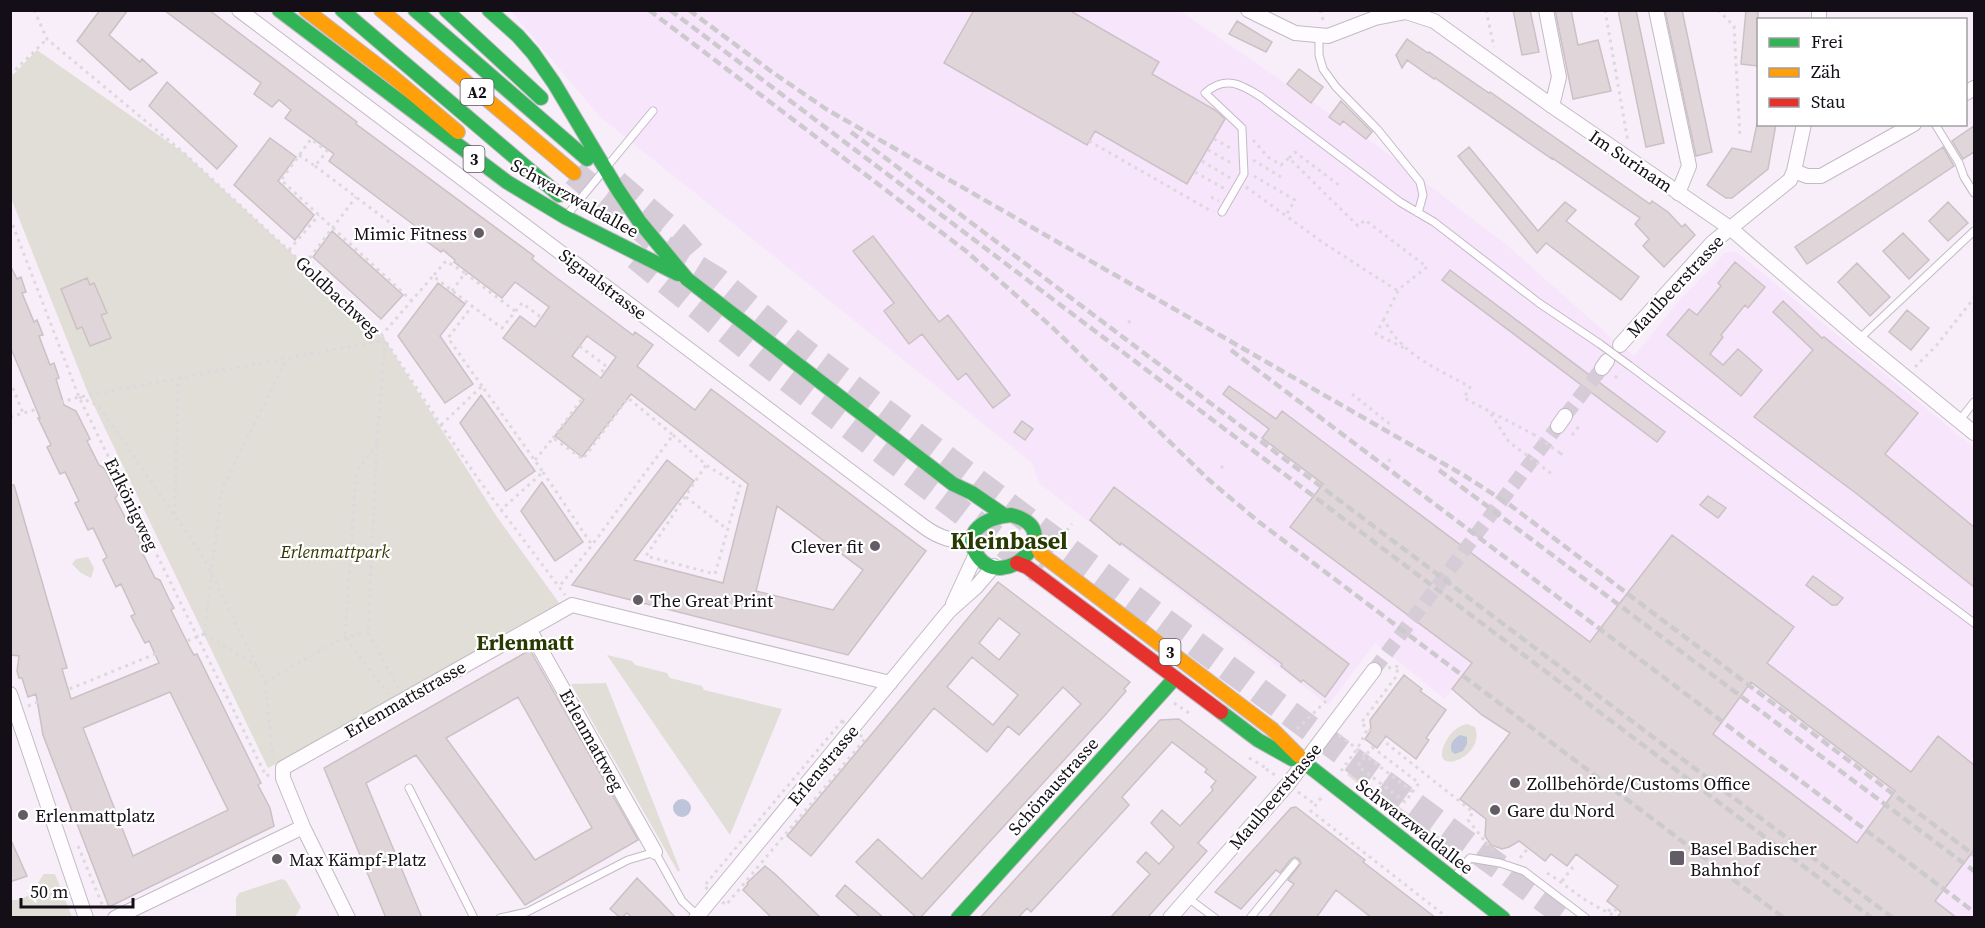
<svg xmlns="http://www.w3.org/2000/svg" width="1985" height="928" font-family="'Source Serif 4',serif">
<rect width="100%" height="100%" fill="#f7eef9"/>
<path fill="#f7e5fc" d="M511,11H1180L1383,150L1508,246L1608,335L1634,356L1678,302L1725,253L1737,252L1974,448V917H1777L1459,680L1445,699L1375,643L1328,705L1040,484L1032,463L600,117Z"/>
<path fill="#e0ded7" d="M37,50L184,153L385,340L497,517L562,607L388,705L268,768L88,393L11,198V77Z
M88,557L94,568L91,578L81,573L72,564L76,559Z
M607,655L632,661L635,665L667,673L670,678L702,686L704,690L782,709L730,835Z
M606,683L680,870L678,872L571,684Z
M1467,724L1475,727C1487,757 1428,779 1445,743C1450,733 1457,726 1467,724Z
M1350,770L1449,844L1455,837L1462,842V851L1457,854L1447,853L1347,775Z
M44,874H55L72,917H11V900C30,901 34,888 44,874Z
M282,879L286,881L301,907L295,917H236V898L239,893Z"/>
<path fill="#bec5db" d="M1460,735L1467,737V744L1463,751L1455,754L1452,752C1449,744 1453,739 1460,735Z
M673 808a9 9 0 1 1 18 0a9 9 0 1 1-18 0Z"/>
<path fill="#e0d6d9" stroke="#cbc1c4" stroke-width="1.5" fill-rule="evenodd" d="M100,10H128L109,35L140,62L142,59L157,73L130,90L77,41Z
M164,10H209L357,122L356,124L534,256L532,259L554,276L633,335L635,332L653,345L637,366L695,410L711,389L926,551L848,655L572,585L667,460L694,481L634,560L723,583L748,484L631,394L582,457L555,436L584,400L503,338L520,316L535,327L549,307L515,282L502,298L454,262L455,260L443,250L441,252L426,241L430,237L329,161L334,154L285,118L291,110L279,100L272,107L254,94L261,83ZM587,336L616,357L601,378L572,356ZM777,506L863,570L833,610L756,591Z
M974,10H1069L1159,62L1152,74L1215,110L1225,119L1187,184L1095,131L1087,145L944,63Z
M1513,10H1530L1539,52L1522,55Z
M1555,10H1571L1578,45L1598,40L1611,91L1573,99Z
M1618,10H1636L1664,143L1646,147Z
M1665,10H1682L1712,152L1696,156Z
M1746,10H1758V66L1741,64Z
M1237,21L1272,42L1266,52L1229,34Z
M1407,39L1428,53L1429,52L1489,93L1490,92L1650,204L1652,201L1668,212L1682,227L1685,224L1695,235L1664,267L1643,246L1649,239L1635,224L1640,218L1552,158V159L1435,78L1434,79L1407,60L1402,68L1396,55Z
M1299,69L1323,87L1311,103L1287,84Z
M167,82L237,146L217,169L149,106Z
M1341,101L1372,132L1366,139L1343,121L1340,125L1329,117Z
M1757,124H1776L1768,169L1732,198H1726L1707,185L1732,148L1751,152Z
M1974,126V152L1963,159L1952,141Z
M270,138L296,157L278,181L314,215L295,240L234,185Z
M1469,147L1538,231L1565,202L1576,210L1566,221L1639,277L1621,300L1546,243L1537,253L1458,156Z
M1943,147L1954,166L1807,264L1795,247Z
M1948,202L1968,223L1948,241L1929,221Z
M332,231L403,295L381,319L313,257Z
M1903,233L1929,260L1909,279L1883,251Z
M873,236L939,322L948,315L1010,395L993,408L966,373L958,380L922,334L909,344L884,311L894,303L853,251Z
M1735,262L1765,287L1748,308L1745,305L1721,335L1723,337L1710,354L1723,365L1738,349L1762,370L1741,396L1667,335L1689,309L1697,315L1721,286L1718,283Z
M1857,263L1890,297L1870,316L1838,282Z
M10,265L17,279L21,277L26,292L22,293L34,322L37,320L43,335L39,336L50,365L54,363L59,378L56,379L64,405L76,411L90,439L87,441L99,465L104,468L118,495L115,498L127,521L132,524L146,552L143,554L155,578L160,580L169,599L174,608L171,610L191,650L194,655L197,654L261,783L258,785L270,808L274,826L109,907L43,735L36,694L28,697L22,678H19L17,671L19,656L12,655L10,650V485H14L67,668L62,669L71,699L159,663L149,641L145,643L131,616L135,614L121,584L116,587L103,560L107,557L93,528L88,530L79,511L75,503L79,501L65,472L60,474L47,447L51,445L38,418H40L10,346ZM170,692L228,810L133,856L83,728Z
M1450,270L1665,432L1657,442L1442,280Z
M87,278L90,285L94,283L107,313L101,315L111,338L90,346L82,327L77,329L61,289Z
M438,283L465,304L440,336L473,384L445,403L398,336Z
M1783,301L1822,338L1824,337L1918,413L1885,454L1974,527V587L1857,494L1754,417L1813,350L1773,312Z
M1907,310L1929,328L1911,350L1889,332Z
M1229,386L1276,419L1282,411L1590,642L1672,535L1794,627L1767,663L1911,772L1938,736L1974,765V850L1935,901L1957,918H1617L1621,912L1607,901L1618,886L1576,854L1567,866L1551,854L1545,861L1519,841L1509,847L1502,849L1491,845L1485,836L1486,819L1460,799L1510,733L1482,715L1452,689L1472,663L1290,527L1323,484L1262,438L1269,429L1223,394ZM1751,682L1895,791L1857,843L1713,734Z
M481,395L535,471L506,491L460,423Z
M1022,421L1033,429L1025,440L1014,432Z
M542,482L583,542L555,561L521,511Z
M1114,487L1349,664L1325,697L1303,680L1301,682L1281,666L1282,664L1121,543L1120,545L1090,520Z
M1708,496L1726,508L1718,518L1700,505Z
M1813,576L1843,598L1837,605H1832L1806,585Z
M998,582L1130,682L1124,689L1126,691L1106,714L920,918H917L856,862L878,839L922,879L1081,704L1063,687L1019,735L1008,726L987,752L934,708L811,856L787,836ZM999,618L1020,634L999,660L979,643ZM972,657L1018,695L993,725L947,687Z
M530,650L638,840L525,905L416,755L366,783L422,918H386L324,768ZM518,697L592,828L535,860L446,738Z
M1404,675L1422,689L1420,691L1446,710L1426,738L1429,740L1416,759L1386,736L1377,748L1365,739L1371,730L1370,720Z
M1179,719L1256,777L1198,843L1207,851L1147,918H1110L1150,874L1137,862L1146,852L1159,864L1174,847L1151,823L1162,810L1180,826L1213,790L1211,787L1216,781L1205,772L1207,769L1172,742L1122,797L1129,805L1031,912L1027,908L1018,918H980L1160,720Z
M1296,807L1365,860L1363,862L1436,918H1372L1336,890L1316,918H1268L1294,884L1288,880L1301,863L1299,859L1295,857L1291,859L1280,873L1276,870L1241,909L1215,892L1291,808Z
M10,838L27,876L10,882Z
M765,866L775,874L821,918H772L743,890L748,884L747,883Z
M637,878L660,901L676,918H632L627,913L621,918L610,909Z
M845,885L853,892L884,918H861L836,896Z"/>
<g fill="none" stroke-linecap="round" stroke-linejoin="round">
<path stroke="#d5ccd7" stroke-width="14" stroke-dasharray="14 7" stroke-linecap="butt" d="M1565,416L1602,368
M1374,670L1558,426"/>
<path stroke="#d5ccd7" stroke-width="26" stroke-dasharray="26 13" stroke-linecap="butt" d="M574,173L663,247L717,280L799,347L1025,518L1339,750L1569,918
M616,183L677,235L697,258
M636,257L765,362L1040,572"/>
<g stroke="#c2bbc4" stroke-width="9">
<path id="lane" d="M1319,35V55L1323,69L1336,87L1378,130L1420,182L1423,195L1418,213
M1935,124L1959,163L1964,177L1974,193
M1222,212L1244,174L1242,128L1205,93C1225,75 1241,84 1261,97L1400,202L1434,222L1539,303L1600,344
M567,215L653,111
M1859,339L1974,231
M1630,366L1974,623
M1959,421L1974,402
M409,788L474,918
M1455,876L1470,858L1500,863L1524,871L1586,918
M1188,898L1215,918
M500,918L527,912L628,860L655,852L682,901L697,915
M1250,918L1295,863"/>
</g>
<g stroke="#c2bbc4" stroke-width="16">
<path id="street" d="M239,10L923,526C939,538 954,542 973,542
M1248,10L1295,33L1328,36L1375,18L1406,12L1434,21L1552,106L1730,228L1859,339L1974,433
M1546,10L1559,77L1552,106
M1656,10L1689,166L1678,193
M1819,20V10
M1966,93L1974,88
M1794,171L1807,176H1821L1914,124
M1620,345L1712,243L1790,180L1794,171L1804,124
M1602,368L1607,361
M1558,426L1565,416
M953,604L976,554
M529,629L655,852
M10,694L86,918
M115,918L303,827
M348,918L303,827L283,778V768L572,605L890,683
M696,918L949,611L976,587L994,566
M1170,918L1288,784L1374,670"/>
</g>
<g stroke="#c2bbc4" stroke-width="16">
<path id="fast" d="M279,10L507,182L565,217L678,274
M342,10L559,195
M415,10L587,159
M446,10L541,98
M489,10L518,36L533,53L554,83L618,190L639,221L687,279L953,484L972,493L1004,515
M1011,515C1015,516 1021,518 1024,520C1057,539 1005,588 980,559C957,532 988,517 1011,515Z
M1221,712L1258,740L1292,759
M1299,756L1305,763L1503,918
M958,918L1175,678"/>
</g>
<g stroke="#c2bbc4" stroke-width="16">
<path id="slow" d="M306,10L393,77L458,132
M381,10L574,173
M1034,542L1041,554L1272,729L1299,756"/>
</g>
<g stroke="#c2bbc4" stroke-width="16">
<path id="jam" d="M1017,563L1027,567L1221,712"/>
</g>
<path stroke="#dcd9dc" stroke-width="3" stroke-dasharray="3 4.5" stroke-linecap="butt" d="M34,10L47,39L184,153L385,340L441,425L481,483L565,595
M1320,10L1324,23
M1486,10L1494,47
M1605,10L1628,142
M1718,10L1734,26L1740,138
M10,75L47,39
M1214,139L1234,150
M1253,140L1268,157L1281,165L1289,158L1358,226L1365,220L1427,267L1399,289L1384,319C1400,354 1438,369 1470,387L1464,398L1533,434
M1089,141L1213,212
M1208,150L1233,164
M299,155L315,166L327,151L311,139L281,180L412,301
M1289,158L1295,152L1339,185
M1253,160L1281,177
M1202,161L1230,178
M315,166L397,228
M1195,172L1225,189
M1254,176L1295,200L1286,215
M1246,187L1325,244L1398,291
M1211,197L1219,201
M10,218L79,397L266,776L271,774
M289,250L319,215
M305,264L356,197
M465,273L515,311
M452,291L465,273L446,261L433,276L472,306
M1384,319L1376,334L1404,348
M1128,321L1131,323
M381,336L433,276
M385,341L377,442L368,633L399,689
M1915,367L1936,346L1974,298
M1615,378L1620,372
M10,381L23,413
M482,386L448,338L472,306L502,328L522,303L606,366L553,438
M1352,394L1391,425
M79,397L99,406L202,555L257,666L265,682L273,758
M1491,414L1509,442L1552,474
M10,417L79,397L385,340
M441,425L482,386L543,472L501,510
M673,435L706,465L646,556L715,574L740,486L706,465
M1572,435L1579,426
M377,443L356,473L345,637L388,694
M1560,453L1564,456
M535,460L553,438L583,459L628,398L673,435L592,545
M1388,460L1391,461
M1221,466L1223,468
M543,472L592,545L559,587
M686,497L728,530
M175,514L178,379
M1057,542L1072,524
M1767,619L1773,624
M204,634L222,488L287,359
M204,634L257,666
M1763,634L1779,616
M1388,668L1399,666L1395,678L1361,723L1473,812L1468,820L1492,850
M265,682L345,637L367,633
M1174,703L1189,713
M28,706L204,634
M842,721L865,739L726,905L704,886Z
M1297,729L1326,701
M1339,735L1414,793
M1372,747L1419,783L1405,802L1358,766Z
M1249,758L1266,768
M1266,769L1278,777
M1341,771L1357,749L1367,730
M1298,792L1316,805
M1321,798L1311,811L1448,918
M78,846L104,909
M1520,858L1528,848
M1547,873C1564,883 1578,897 1596,906C1603,911 1610,912 1617,918
M1562,881L1573,867
M1608,911L1613,908L1626,918"/>
<use href="#lane" stroke="#fefcfe" stroke-width="7"/>
<use href="#street" stroke="#fefcfe" stroke-width="14"/>
<use href="#fast" stroke="#30b455" stroke-width="14"/>
<use href="#slow" stroke="#ff9f0a" stroke-width="14"/>
<use href="#jam" stroke="#e5322d" stroke-width="14"/>
<path stroke="#cccacd" stroke-width="4.5" stroke-dasharray="9 4.5" stroke-linecap="butt" d="M649,10L966,251L1053,328L1209,480L1259,522L1784,918
M670,10L1872,918
M689,10L772,72L826,109L1465,476L1510,505L1974,855
M851,132L1893,918
M1231,350L1974,912
M1439,470L1974,871"/>
<g stroke="#c2bbc4" stroke-width="9" stroke-linecap="butt">
<path id="lane-bridge" d="M1600,344L1630,366"/>
</g>
<path stroke="#dcd9dc" stroke-width="3" stroke-dasharray="3 4.5" stroke-linecap="butt" d="M1533,434L1560,453"/>
<use href="#lane-bridge" stroke="#fefcfe" stroke-width="7"/>
</g>
<g fill="#635c65" stroke="#fff" stroke-width="2">
<circle cx="479" cy="233" r="6"/>
<circle cx="875" cy="546" r="6"/>
<circle cx="638" cy="600" r="6"/>
<circle cx="1515" cy="783" r="6"/>
<circle cx="1495" cy="810" r="6"/>
<circle cx="23" cy="815" r="6"/>
<rect x="1669" y="850" width="16" height="16" rx="3"/>
<circle cx="277" cy="859" r="6"/>
</g>
<g text-anchor="middle" dominant-baseline="central" stroke-width="4.5" stroke-linejoin="round" paint-order="stroke">
<g fill="#fff" stroke="#5a565c" stroke-width="1.5">
<rect x="460.5" y="79" width="33" height="26" rx="4.5"/>
<rect x="463.5" y="146" width="21" height="26" rx="4.5"/>
<rect x="1159.5" y="639" width="21" height="26" rx="4.5"/>
</g>
<g font-size="16" font-weight="bold" fill="#140e16">
<text x="477" y="92">A2</text>
<text x="474" y="159">3</text>
<text x="1170" y="652">3</text>
</g>
<g font-size="18" fill="#140e16" stroke="#fff">
<text transform="translate(1631 161) rotate(34)">Im Surinam</text>
<text transform="translate(575 198) rotate(29)">Schwarzwaldallee</text>
<text transform="translate(603 284) rotate(37)">Signalstrasse</text>
<text transform="translate(1675 286) rotate(-47)">Maulbeerstrasse</text>
<text transform="translate(338 296) rotate(43)">Goldbachweg</text>
<text transform="translate(132 504) rotate(64)">Erlkönigweg</text>
<text transform="translate(405 699) rotate(-30)">Erlenmattstrasse</text>
<text transform="translate(592 740) rotate(61)">Erlenmattweg</text>
<text transform="translate(823 765) rotate(-50)">Erlenstrasse</text>
<text transform="translate(1053 786) rotate(-48)">Schönaustrasse</text>
<text transform="translate(1275 796) rotate(-50)">Maulbeerstrasse</text>
<text transform="translate(1415 826) rotate(38)">Schwarzwaldallee</text>
</g>
<g font-size="18" fill="#140e16" stroke="#fff" text-anchor="start">
<text x="467" y="233" text-anchor="end">Mimic Fitness</text>
<text x="863" y="546" text-anchor="end">Clever fit</text>
<text x="650" y="600">The Great Print</text>
<text x="1527" y="783">Zollbehörde/Customs Office</text>
<text x="1507" y="810">Gare du Nord</text>
<text x="35" y="815">Erlenmattplatz</text>
<text x="1690" y="848">Basel Badischer<tspan x="1690" dy="21">Bahnhof</tspan></text>
<text x="289" y="859">Max Kämpf-Platz</text>
</g>
<g font-size="18" font-style="italic" fill="#343701" stroke="#fff">
<text x="335" y="551">Erlenmattpark</text>
</g>
<g font-size="21" font-weight="bold" fill="#283901" stroke="#fff">
<text x="525" y="642">Erlenmatt</text>
</g>
<g font-size="24" font-weight="bold" fill="#283901" stroke="#fff">
<text x="1009" y="540">Kleinbasel</text>
</g>
</g>
<rect width="1985" height="928" fill="none" stroke="#140e16" stroke-width="24"/>
<rect x="1757" y="18" width="210" height="108" fill="#ffffff" stroke="#a19fa2" stroke-width="1.5"/>
<rect x="1769" y="38" width="30" height="9" fill="#30b455" stroke="#a19fa2" stroke-width="1.5"/>
<text x="1811" y="48" font-size="18" fill="#140e16">Frei</text>
<rect x="1769" y="68" width="30" height="9" fill="#ff9f0a" stroke="#a19fa2" stroke-width="1.5"/>
<text x="1811" y="78" font-size="18" fill="#140e16">Zäh</text>
<rect x="1769" y="98" width="30" height="9" fill="#e5322d" stroke="#a19fa2" stroke-width="1.5"/>
<text x="1811" y="108" font-size="18" fill="#140e16">Stau</text>
<path d="M21 898v9h112v-9" fill="none" stroke="#140e16" stroke-width="3"/>
<text x="30" y="898" font-size="18" fill="#140e16" stroke="#ffffff" stroke-width="4.5" paint-order="stroke">50 m</text>
</svg>
